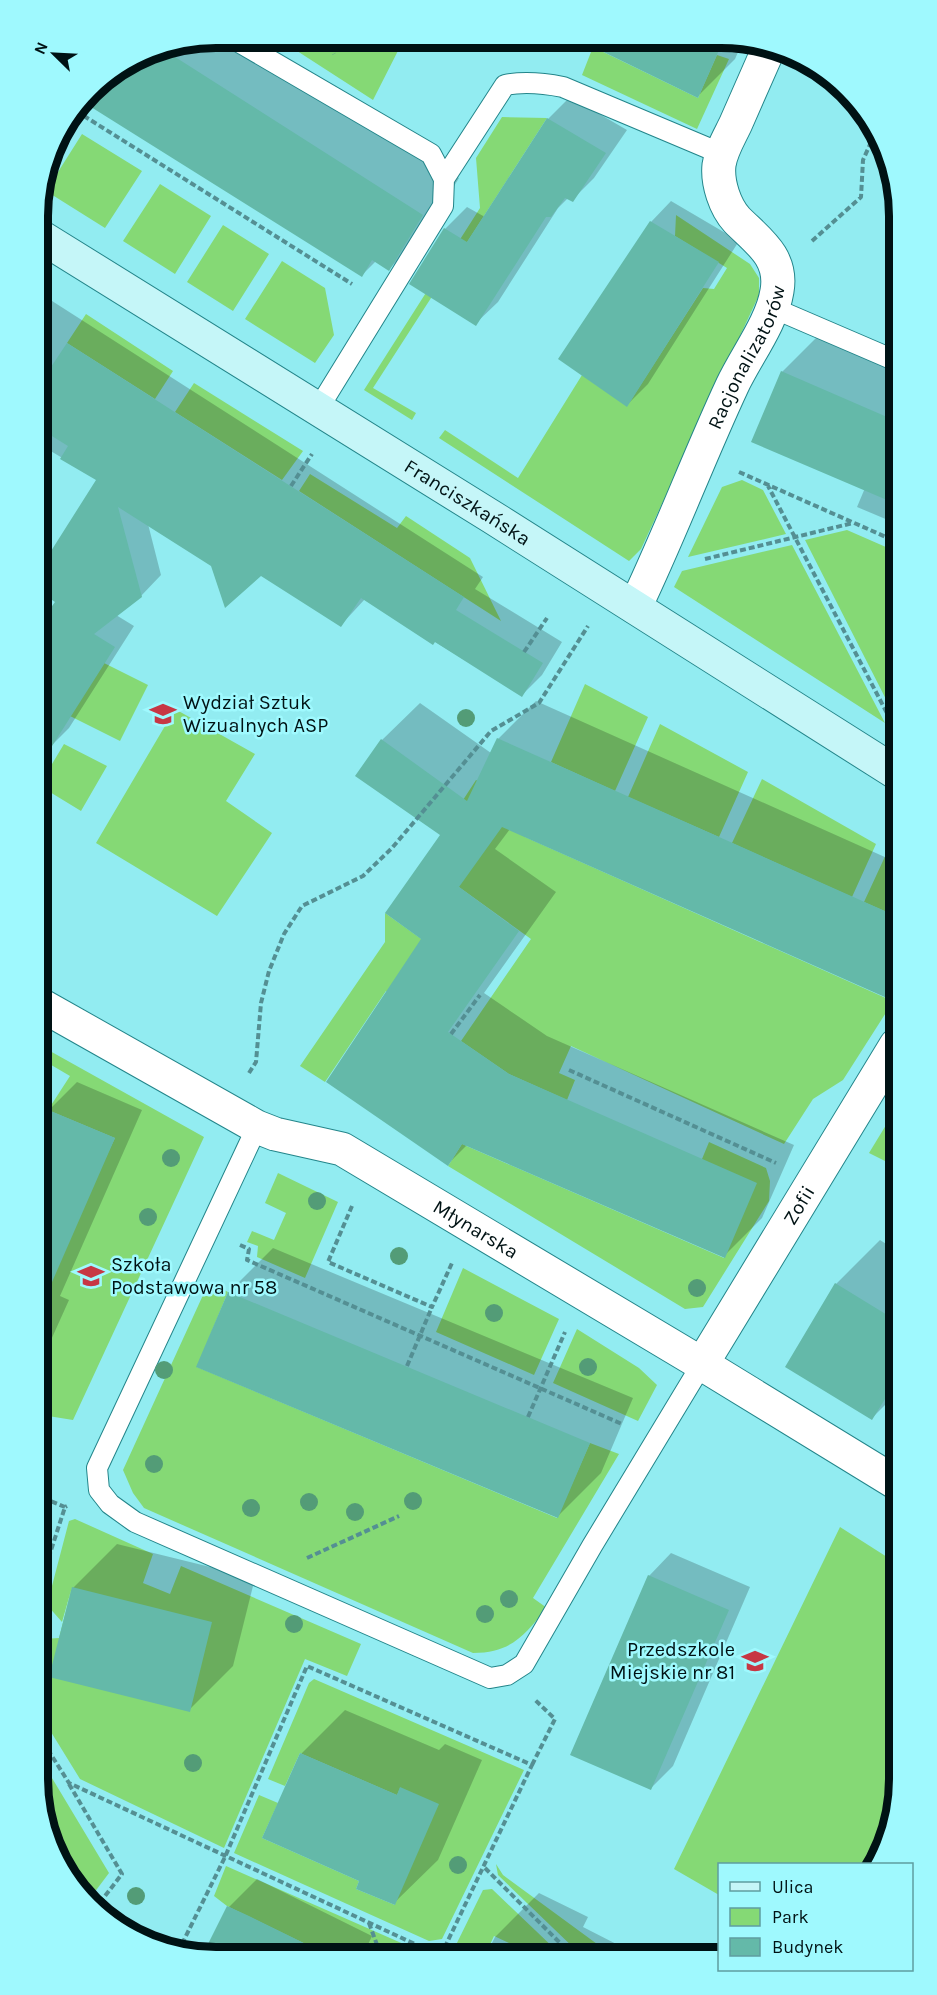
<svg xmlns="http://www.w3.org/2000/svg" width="937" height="1995" font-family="Karla,sans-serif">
<rect width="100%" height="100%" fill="#92ecf1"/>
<path fill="#85d975" d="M277,38L404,39L373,100Z
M593,47L698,98L717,55L729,59L697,129L582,75Z
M502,117L547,118L373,388L416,413L412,420L364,390L480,208L476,158Z
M82,134L142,171L105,228L46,191Z
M160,184L211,216L175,274L123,241Z
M676,215L750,264L759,278V295L641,549L629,561L439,438L445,430L518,478L582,375L627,406L703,288L714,289L727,268L675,236Z
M223,225L269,254L233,311L187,282Z
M282,261L325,288L334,335L315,363L245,319Z
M86,314L173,371L155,399L67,343Z
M194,383L303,451L282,480L175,412Z
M310,474L397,528L406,516L470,558L501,621L299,491Z
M742,480L763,490L786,534L688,557L722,487Z
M847,530L895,551V717L805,540Z
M792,545L885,723L674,587L682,571Z
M104,663L148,685L120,741L70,716Z
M585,684L648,717L615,791L551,762Z
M175,709L255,754L226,801L272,833L217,916L96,843Z
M660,724L748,772L719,837L628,797Z
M64,744L107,766L81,811L40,786V764L49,769Z
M762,779L876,844L852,897L732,843Z
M476,780L501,792L525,837L888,999L896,980V997L843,1080L813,1099L784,1144L571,1046L559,1073L575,1080L567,1100L509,1074L461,1041L531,939L459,887L450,820Z
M888,850L896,855V916L864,902Z
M385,913L476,978L442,1028L386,991L325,1082L300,1066L385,942Z
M41,1046L204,1137L73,1420L42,1415V1293L115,1138L48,1110L70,1076L41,1059Z
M897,1107V1167L869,1153Z
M709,1142L766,1168L770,1181L769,1201L703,1307L685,1309L448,1166L462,1144L724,1258L702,1159Z
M278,1173L338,1202L305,1278L257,1257L258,1246L247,1242L252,1231L274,1240L286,1213L265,1203Z
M463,1268L559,1319L534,1375L436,1332Z
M209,1282L228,1292L197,1367L557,1518L590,1443L619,1454L533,1598L547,1608C524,1635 512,1653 473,1653L144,1508L133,1493L123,1470Z
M577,1329L639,1368L657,1385L638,1421L553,1383Z
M75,1519L153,1554L143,1583L170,1594L181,1566L361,1644L347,1676L305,1659L224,1848L80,1779L43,1719V1639L59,1638L72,1587L62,1622L47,1605L69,1521Z
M840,1527L898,1564L899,1791L886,1847L875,1864H720L719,1895L674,1869Z
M314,1679L524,1770L442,1939L429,1941L234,1853L259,1795L278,1803L262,1838L359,1881L356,1889L395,1905L400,1788L397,1795L300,1753L285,1786L268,1779L309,1683Z
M43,1763L109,1873L88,1901L67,1878L44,1825Z
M496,1864L503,1875L608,1952H578L498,1875Z
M226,1866L415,1949L416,1953H324L227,1906L214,1896Z
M492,1889L558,1952H528L494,1936L486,1953H452L483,1890Z"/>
<path fill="#0003" d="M216,38H237L459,178L426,232L389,269L376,261L362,275L84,101L98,82L148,51Z
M581,40L743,41L735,59L698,96Z
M570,97L627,130L594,178L572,200L568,198L558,208L498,302L475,324L445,229L467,207L485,217L548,119Z
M893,175V197L885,193Z
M671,201L739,241L648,384L627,405L651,222Z
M38,292L483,577L475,589L562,642L542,675L522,695L365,599L341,625L261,574L212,565L148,524L161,575L141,596L116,615L134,626L69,728L49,748L40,743L39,629L57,601L99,480L39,444Z
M819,335L894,367L895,523L857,507L865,488L782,372Z
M536,701L896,862V988L888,997L510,829L495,849L556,892L484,993L547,1036L794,1145L762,1218L724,1256L467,1145L448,1164L423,938L442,834L382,740L420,703L491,753L498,739Z
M77,1082L142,1110L60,1296L69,1300L42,1360L41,1128L49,1110Z
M880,1240L897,1251L898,1392L872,1418L836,1284Z
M273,1248L633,1398L601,1473L557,1517L198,1366L229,1292Z
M117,1544L255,1578L233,1666L189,1710L73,1588Z
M671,1553L750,1587L673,1766L651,1788L649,1576Z
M345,1710L439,1750L445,1744L482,1760L438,1860L394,1903L361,1880L301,1754Z
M44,1819L51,1823L47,1832L44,1825Z
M257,1879L372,1936L364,1953L204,1954L229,1907Z
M539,1893L588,1917L583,1927L632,1952L487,1953L495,1937Z"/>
<path fill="#64b9a9" d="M579,40L723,41L698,98Z
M161,48L423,215L389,271L372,260L362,277L83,102L98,82L148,51Z
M547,118L606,153L573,202L565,198L551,217H546L476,326L409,284L444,228L467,242Z
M650,221L719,262L627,407L558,359Z
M67,343L464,597L456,610L543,663L522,697L435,642L433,645L361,598L341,627L261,576L225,608L211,566L118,507L142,597L94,634L115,647L40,765L39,624L55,602L39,591V570L96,480L60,459L68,446L39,428V385Z
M781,371L894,420V503L751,442Z
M497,738L896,916V1002L502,827L459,887L519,931L448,1032L509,1074L757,1183L725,1258L462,1144L448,1166L326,1082L421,939L385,913L440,835L355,776L381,739L467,801Z
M41,1107L115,1138L42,1305Z
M835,1283L897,1321L898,1378L872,1420L785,1367Z
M228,1292L590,1443L558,1518L196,1367Z
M648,1575L729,1610L651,1790L570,1755Z
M72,1587L212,1622L190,1712L49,1677Z
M300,1753L397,1795L400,1787L439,1804L395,1905L356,1889L359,1881L262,1838Z
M227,1906L249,1916L324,1953L203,1954Z"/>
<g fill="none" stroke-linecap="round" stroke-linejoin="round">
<g stroke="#23858a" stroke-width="22">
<path id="lane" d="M232,38L431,154L444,179L443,206L318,409
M444,179L505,85C525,81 543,83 563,87L722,154
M773,308L894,360
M257,1127L97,1468L99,1490L110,1504L135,1522L490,1678L507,1675L524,1664L592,1546L702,1364"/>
</g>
<g stroke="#23858a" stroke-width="35">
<g id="street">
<path id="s1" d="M635,607C670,534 698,459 732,386C746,356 772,323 777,291C783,257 758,241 737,220C725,207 717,183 719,165C721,150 730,136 736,123C747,98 758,73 769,48"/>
<path id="s2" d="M41,1005L257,1127L275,1134L342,1149L702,1364L898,1484"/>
<path id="s3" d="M702,1364L896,1045"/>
</g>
</g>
<g stroke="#23858a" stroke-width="35">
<g id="secondary">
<path id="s4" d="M38,235L492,517L895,772"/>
</g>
</g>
<path stroke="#548f93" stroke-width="4" stroke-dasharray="6 3" stroke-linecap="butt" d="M325,38L334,54
M76,111L352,284
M812,241L861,197L863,160L877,129
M739,472L895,541
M767,484L888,715
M291,486L312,454
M705,559L853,523
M524,652L547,618
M451,1034L480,995
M569,1070L776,1163
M249,1073L256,1062L261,1003L269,971L284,934L302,906L363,876L392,848L491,731L539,703L588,626
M352,1206L328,1262L432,1307L452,1263
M240,1245L249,1249L247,1260L622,1424
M407,1366L432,1307
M528,1417L565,1332
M43,1498L65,1507
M307,1558L399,1516
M43,1575L65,1507L67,1506
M43,1742L69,1783L434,1953
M532,1765L555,1719L534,1699
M69,1784L122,1874L95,1909
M485,1868L569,1952
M369,1923L380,1953
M178,1952L225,1857L307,1666L532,1765L442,1953"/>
<use href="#lane" stroke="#fff" stroke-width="20"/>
<use href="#street" stroke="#fff" stroke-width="33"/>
<use href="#secondary" stroke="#c5f6f8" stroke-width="33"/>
</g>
<g fill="#539c77">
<circle cx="466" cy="718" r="9"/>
<circle cx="171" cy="1158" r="9"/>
<circle cx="317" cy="1201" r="9"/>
<circle cx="148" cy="1217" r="9"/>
<circle cx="399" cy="1256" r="9"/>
<circle cx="697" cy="1288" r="9"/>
<circle cx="494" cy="1313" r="9"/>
<circle cx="588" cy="1367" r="9"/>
<circle cx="164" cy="1370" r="9"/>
<circle cx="154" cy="1464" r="9"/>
<circle cx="413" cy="1501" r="9"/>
<circle cx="309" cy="1502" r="9"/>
<circle cx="251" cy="1508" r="9"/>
<circle cx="355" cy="1512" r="9"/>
<circle cx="509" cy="1599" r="9"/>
<circle cx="485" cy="1614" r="9"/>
<circle cx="294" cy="1624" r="9"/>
<circle cx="193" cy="1763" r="9"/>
<circle cx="458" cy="1865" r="9"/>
<circle cx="136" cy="1896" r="9"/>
</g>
<defs>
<g id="university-bare" transform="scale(2.07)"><path d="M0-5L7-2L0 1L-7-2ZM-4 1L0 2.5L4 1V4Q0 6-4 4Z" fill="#c73744" stroke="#9ff9fe" stroke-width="2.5" paint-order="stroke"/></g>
<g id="school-bare" transform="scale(2.07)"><path d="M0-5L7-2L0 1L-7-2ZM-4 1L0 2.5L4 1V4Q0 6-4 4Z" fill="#c73744" stroke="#9ff9fe" stroke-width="2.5" paint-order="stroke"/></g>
</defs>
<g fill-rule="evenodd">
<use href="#university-bare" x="163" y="714"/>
<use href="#school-bare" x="91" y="1276"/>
<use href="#school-bare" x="755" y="1661"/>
</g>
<g text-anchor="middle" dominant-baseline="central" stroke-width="5" stroke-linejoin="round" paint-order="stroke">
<g font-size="20" fill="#001214" stroke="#9ff9fe">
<text stroke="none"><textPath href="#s1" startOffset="274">Racjonalizatorów</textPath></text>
<text stroke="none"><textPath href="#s4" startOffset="506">Franciszkańska</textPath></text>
<text stroke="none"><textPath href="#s3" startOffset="186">Zofii</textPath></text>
<text stroke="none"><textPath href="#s2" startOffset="492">Młynarska</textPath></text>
</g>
<g font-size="20" fill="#001214" stroke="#9ff9fe" text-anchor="start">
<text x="183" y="702">Wydział Sztuk<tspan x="183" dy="23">Wizualnych ASP</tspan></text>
<text x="111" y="1264">Szkoła<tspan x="111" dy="23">Podstawowa nr 58</tspan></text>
<text x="735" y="1649" text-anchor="end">Przedszkole<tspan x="735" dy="23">Miejskie nr 81</tspan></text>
</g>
</g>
<path d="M0 0H937V1995H0ZM216 48H721A168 168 0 0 1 889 216V1779A168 168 0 0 1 721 1947H216A168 168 0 0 1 48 1779V216A168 168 0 0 1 216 48Z" fill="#9ff9fe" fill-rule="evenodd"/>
<path fill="none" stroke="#001214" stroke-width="8" d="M216 48H721A168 168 0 0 1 889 216V1779A168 168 0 0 1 721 1947H216A168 168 0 0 1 48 1779V216A168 168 0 0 1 216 48Z"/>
<rect x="718" y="1863" width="195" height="108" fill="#9ff9fe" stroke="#5f9da0" stroke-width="1.5"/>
<rect x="730" y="1882" width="30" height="9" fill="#c5f6f8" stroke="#5f9da0" stroke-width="1.5"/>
<text x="772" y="1893" font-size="18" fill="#001214">Ulica</text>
<rect x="730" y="1908" width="30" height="18" fill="#85d975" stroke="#5f9da0" stroke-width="1.5"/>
<text x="772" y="1923" font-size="18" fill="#001214">Park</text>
<rect x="730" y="1938" width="30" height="18" fill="#64b9a9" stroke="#5f9da0" stroke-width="1.5"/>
<text x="772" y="1953" font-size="18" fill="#001214">Budynek</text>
<g transform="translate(54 54) rotate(294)" stroke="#9ff9fe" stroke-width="4.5" paint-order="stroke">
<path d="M0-4.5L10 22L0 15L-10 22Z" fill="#001214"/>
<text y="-9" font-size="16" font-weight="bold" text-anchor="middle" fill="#001214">N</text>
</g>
</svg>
